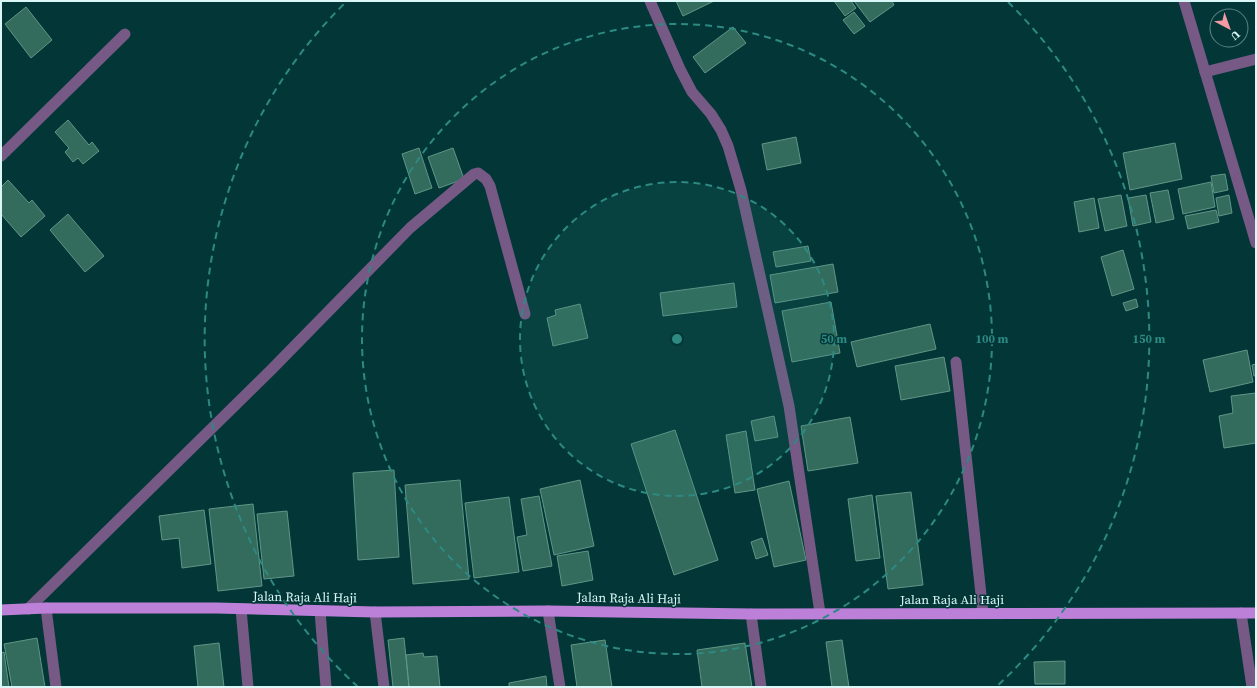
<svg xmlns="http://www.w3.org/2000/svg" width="1257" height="688" font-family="'Source Serif 4',serif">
<rect width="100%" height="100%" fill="#033737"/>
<path fill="#336b5c" stroke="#5f9687" d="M676,1H714L683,16Z
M834,1H851L856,8L845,16Z
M854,1H892L894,5L870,22Z
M26,7L52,40L31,58L5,24Z
M854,12L865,26L854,34L843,20Z
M733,27L746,43L705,73L693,57Z
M68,120L89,145L92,142L99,151L83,164L78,158L73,162L65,152L69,148L55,132Z
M796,137L801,163L767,170L762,144Z
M1175,143L1182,179L1130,190L1123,153Z
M419,148L432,188L415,194L402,154Z
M453,148L464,179L439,188L428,157Z
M1225,174L1228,190L1214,193L1211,176Z
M8,180L29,203L32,200L45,216L21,237L1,214V187Z
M1211,182L1215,207L1183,214L1178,189Z
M1168,190L1174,219L1156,223L1150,193Z
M1121,195L1127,226L1105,231L1098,199Z
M1146,195L1151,222L1133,226L1128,198Z
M1229,195L1232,213L1219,216L1216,198Z
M1094,198L1099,228L1079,232L1074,202Z
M1216,210L1219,222L1188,229L1185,216Z
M68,214L104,256L85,272L50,230Z
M808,246L811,261L776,267L773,252Z
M1123,250L1134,289L1112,296L1101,257Z
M833,264L838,292L775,303L770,275Z
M734,283L737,307L663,316L660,293Z
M1136,299L1138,307L1126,311L1123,303Z
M831,302L840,353L792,362L782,311Z
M580,304L588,338L553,346L547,318L556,315L555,310Z
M930,324L936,349L857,367L851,342Z
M1247,350L1253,382L1210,392L1203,360Z
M944,357L950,391L901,400L895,366Z
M1256,364V376H1254L1252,365Z
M1256,393V443L1224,448L1219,416L1233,413L1231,396Z
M774,416L778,437L755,441L751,421Z
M850,417L858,463L808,471L801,426Z
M675,430L718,560L674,575L631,444Z
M746,431L755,490L735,493L726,435Z
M394,470L399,557L358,560L353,473Z
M460,480L469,579L413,584L405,485Z
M580,480L594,546L554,555L540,489Z
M789,481L806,560L774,567L757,489Z
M911,492L923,585L888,589L876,496Z
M872,495L880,558L856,561L848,499Z
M539,496L552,566L523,571L517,537L527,535L521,499Z
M509,497L519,572L474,578L465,503Z
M253,504L262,586L218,591L209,509Z
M204,510L211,564L182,568L179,538L162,540L159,516Z
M287,511L294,576L264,579L257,514Z
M762,538L768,555L756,559L751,542Z
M588,551L593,580L562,586L557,556Z
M37,638L45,687H12L4,644Z
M404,638L409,687H393L388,640Z
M605,640L612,687H577L571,645Z
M842,640L849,687H832L826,642Z
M219,643L224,687H198L194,646Z
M745,643L752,687H702L697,650Z
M4,652L9,687H1V653Z
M423,653L424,657L437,656L440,687H409L406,655Z
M1065,661V684H1035L1034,662Z
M546,676L547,687H509V683Z"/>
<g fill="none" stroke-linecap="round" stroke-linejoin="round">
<path stroke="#775985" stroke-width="11" d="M1205,72L1256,59
M956,362L983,613"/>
<path stroke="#775985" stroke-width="11" d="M650,1L680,69L692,92L711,114L721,130L728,146L741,190L789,406L820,613
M1184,1L1256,243
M1,156L125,34
M46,608L56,687
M28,609L272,369L410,228L474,174L478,173L486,179L490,186L525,314
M241,609L248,687
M320,611L326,687
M548,611L560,687
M375,612L384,687
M1241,613L1252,687
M751,614L761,687"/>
<path stroke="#bd80d9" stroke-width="11" d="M1,610L46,608H216L375,612L548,611L751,614L1256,613"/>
</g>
<circle cx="677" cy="339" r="157" fill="#2d8982" fill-opacity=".12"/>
<g fill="none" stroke="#2d8982" stroke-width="2" stroke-dasharray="7 5">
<circle cx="677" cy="339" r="157"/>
<circle cx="677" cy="339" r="315"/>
<path d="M358 687A472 472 0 0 1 346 2M1008 2A472 472 0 0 1 996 687"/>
</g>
<g text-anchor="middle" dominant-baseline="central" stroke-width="3" stroke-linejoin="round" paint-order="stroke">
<g font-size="13" fill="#d8f7f6" stroke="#033737">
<text transform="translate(305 597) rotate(1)">Jalan Raja Ali Haji</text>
<text transform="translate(629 598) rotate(1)">Jalan Raja Ali Haji</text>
<text x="952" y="599">Jalan Raja Ali Haji</text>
</g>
</g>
<circle cx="677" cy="339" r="6" fill="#2d8982" stroke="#033737" stroke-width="2"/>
<g font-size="12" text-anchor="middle" font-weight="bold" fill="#2d8982" stroke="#033737" stroke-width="3" stroke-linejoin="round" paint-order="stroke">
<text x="834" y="343">50 m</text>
<text x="992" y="343">100 m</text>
<text x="1149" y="343">150 m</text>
</g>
<rect width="1257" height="688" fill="none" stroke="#d8f7f6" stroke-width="4"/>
<g transform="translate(1229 28) rotate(139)"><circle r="19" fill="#033737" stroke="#588483"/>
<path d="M0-3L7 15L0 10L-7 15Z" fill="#f49aa2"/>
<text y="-6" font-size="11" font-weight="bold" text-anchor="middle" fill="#d8f7f6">U</text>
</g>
</svg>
